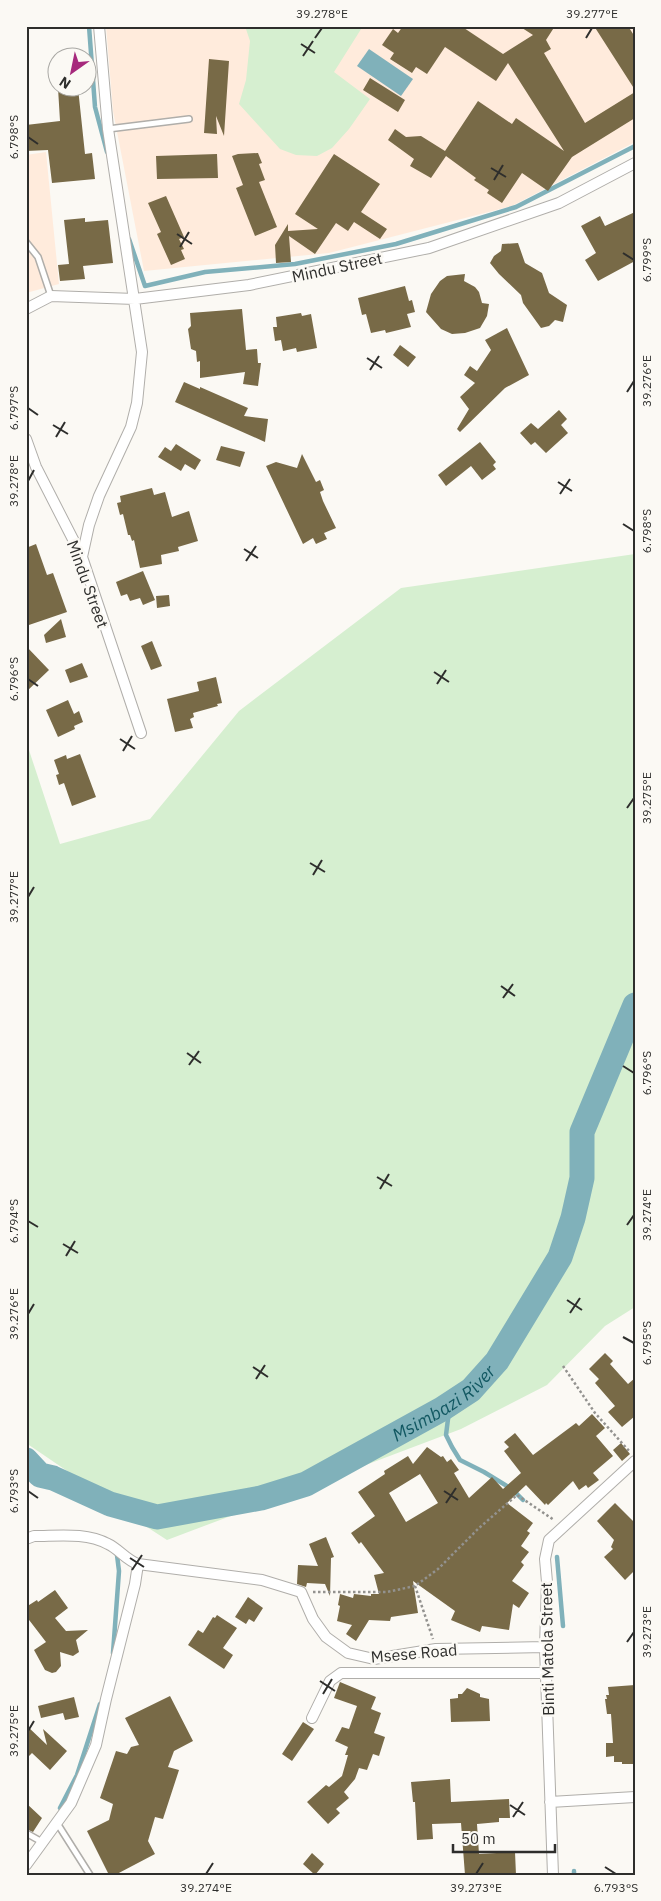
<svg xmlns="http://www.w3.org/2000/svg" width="661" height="1901" font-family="'IBM Plex Sans',sans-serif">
<rect width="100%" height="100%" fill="#fbf9f4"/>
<path fill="#ffebdc" d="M106,26H635V142L512,206L329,253L144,271L113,111Z
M46,152L59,284L26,293V155Z"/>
<path fill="#d6efd0" d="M245,26H363L334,72L370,99L349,129L332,148L317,156L296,155L280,149L239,104L246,80L250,41Z
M635,554V1307L605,1326L547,1385L461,1429L167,1540L133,1518L123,1509L26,1443V741L60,844L150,819L239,711L401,588Z"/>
<path fill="#80b1ba" d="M369,49L413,79L401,96L357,66Z"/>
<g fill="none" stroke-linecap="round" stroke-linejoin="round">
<path stroke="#80b1ba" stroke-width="4.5" d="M89,26L95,107L107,152
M129,239L145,286L205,272L295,264L396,244L516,207L635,146
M442,1409L449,1411L446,1435L452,1447L460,1460L484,1472L512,1489L523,1500
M557,1557L563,1626
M113,1653L119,1571L117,1555
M60,1808L77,1775L100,1704
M574,1871V1875"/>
<path stroke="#80b1ba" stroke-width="25" id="s1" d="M26,1460L40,1475L53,1478L110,1504L157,1517L261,1498L306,1484L442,1409L471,1390L497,1361L560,1257L573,1218L582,1178V1132L635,1005"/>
</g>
<path fill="#786a47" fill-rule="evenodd" d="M403,26H461L503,54L533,35L519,26H555L546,40L551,49L544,53L585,123L635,92V118L572,157L548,191L522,173L502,203L487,193L489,190L474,180L476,178L446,156L431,178L410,166L414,159L388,140L395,129L406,137L421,136L445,151L478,101L512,124L516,118L564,151L508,63L496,81L445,47L427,74L416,67L412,73L390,59L394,53L382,45L393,29L398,33Z
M594,26H628L635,37V90Z
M209,59L229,61L224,136L216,116L217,134L204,133Z
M370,78L405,100L398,112L363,90Z
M58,88H78L85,154L92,153L95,179L52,183L48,150L26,151V125L60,121Z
M258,153L262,163L259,164L265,180L259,182L277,227L255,236L236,188L243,185L232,156L238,154Z
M217,154L218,178L157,179L156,156Z
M334,154L380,184L361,212L387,229L380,239L354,222L348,231L336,223L315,254L289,236L291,262L276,263L275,245L288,224V231L318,229L295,214Z
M166,196L184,237L179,239L184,249L181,250L185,259L171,265L157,234L161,232L148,203Z
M635,212V261L598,281L585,260L596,253L581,226L600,216L605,226Z
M85,218V222L108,220L113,263L83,266L85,279L60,281L58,265L69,264L64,220Z
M518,243L525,263L542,273L549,293L567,305L563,322L555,320L549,326L541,328L523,303L521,295L499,274L490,263L494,256L501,251L502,244Z
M465,274L464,281L475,287L479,292L482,303L489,304L487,316L480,328L465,333L452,334L441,329L426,312L431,294L440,281L447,276Z
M405,286L409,301L412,300L415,312L407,314L411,327L386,333L385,330L371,333L366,314L362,315L358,298Z
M242,309L246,350L257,349L258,363H261L258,386L243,384L245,372L200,378V361L197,362L196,351L191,349L188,329L191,326L190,313Z
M301,313L302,316L311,314L317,348L297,352L296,348L283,351L281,340L275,341L273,327H277L276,317Z
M507,328L529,375L505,388L460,432L457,429L469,409L460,397L475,383L464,375L470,366L477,371L491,350L485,340Z
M400,345L416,357L408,367L393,355Z
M184,382L200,389V387L248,408L244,416L268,419L265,442L175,402Z
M559,410L567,419L561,425L568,433L546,453L535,442L531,445L520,433L531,423L538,429Z
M480,442L496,462L493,465L496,469L482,480L471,466L446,486L438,475Z
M176,444L201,460L195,470L185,464L181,471L158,457L165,447L171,451Z
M221,446L245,452L240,467L216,460Z
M302,454L316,482L320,480L324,490L320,492L323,501L336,528L324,533L327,539L316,544L313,538L303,544L266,466L276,462L297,468Z
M152,488L154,495L165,492L172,517L189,511L198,541L178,547L179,551L161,555L162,564L140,568L134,540L132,541L130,535H128L123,514L120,515L117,503L121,502L120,496Z
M36,544L47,575L53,573L67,612L26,626V548Z
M143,571L155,600L143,605L140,598L130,601L127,594L121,596L116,582Z
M169,595L170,606L157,608L156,596Z
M61,619L66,637L46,643L44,635Z
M152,641L162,666L151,670L141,646Z
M26,646L49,670L26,692Z
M82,663L88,677L70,683L65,670Z
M216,677L222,703L217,704L218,706L193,713L194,717L190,719L193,728L175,732L167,699L199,691L197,682Z
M68,700L74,714L79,711L83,722L74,726L75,729L58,737L46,710Z
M80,754L96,797L72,806L64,783L59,785L56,775L59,774L54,760L66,755L67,759Z
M605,1353L613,1361L610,1364L628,1384L635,1378V1416L622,1427L608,1412L615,1406L595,1383L599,1379L589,1369Z
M592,1414L605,1428L596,1436L613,1456L593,1473L599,1480L588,1488L586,1485L579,1490L573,1481L548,1505L546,1503L545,1505L526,1485L507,1503L533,1523L527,1531L530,1533L521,1546L529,1552L521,1562L524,1565L512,1581L529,1593L519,1608L513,1604L509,1630L482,1626L480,1632L451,1620L455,1611L413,1581L418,1613L391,1617L390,1621L369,1620L356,1641L346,1634L352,1625L337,1621L340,1606L338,1605L340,1594L353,1598L354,1594L371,1596V1594H379L374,1575L384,1573L361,1542L359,1544L351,1533L375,1516L358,1492L385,1474L384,1471L408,1456L413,1464L427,1447L441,1457L443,1456L447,1462L451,1459L459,1470L454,1473L469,1498L492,1477L503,1489L521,1473L504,1451L509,1447L504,1442L515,1433L533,1455L576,1423L579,1426ZM420,1474L438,1503L406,1522L389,1493Z
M621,1443L630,1454L622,1461L613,1450Z
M615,1503L635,1523V1570L625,1580L604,1557L613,1549L611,1547L614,1540L597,1521Z
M326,1537L334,1557L331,1558L330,1596L325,1584L307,1583L306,1587L297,1584L298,1565L318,1566L309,1544Z
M55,1590L68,1608L55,1618L66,1631L88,1630L76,1640L79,1652L73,1656L60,1652L61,1666L56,1672L52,1673L45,1670L34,1650L46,1642L26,1616V1607L37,1600L38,1602Z
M248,1597L263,1608L254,1622L249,1619L246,1624L235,1617Z
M217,1615L237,1628L223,1648L233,1655L224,1669L188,1645L198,1630L203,1633L213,1617L215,1618Z
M340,1682L376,1697L371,1709L381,1713L374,1733L385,1737L379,1756L373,1754L367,1770L359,1768L355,1779L344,1792L349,1798L336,1809L340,1813L328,1824L307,1802L326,1785L329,1787L342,1776L348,1755H345L348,1747L335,1741L342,1727L349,1729L357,1706L334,1698Z
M635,1685V1756H633V1764H622V1762H614V1756L606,1757V1743H613L611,1714H607L605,1699H607L606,1695H609L608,1687Z
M467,1688L480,1694V1697L489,1699L490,1721L451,1722L450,1699L458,1698V1694H462Z
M170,1696L193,1741L174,1751L168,1767L179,1770L163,1819L155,1817L148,1841L155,1854L115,1875H109L87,1831L109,1820L113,1804L100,1798L116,1751L127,1754L131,1747L139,1745L125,1718Z
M74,1697L79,1717L65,1720L63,1713L41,1718L38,1706Z
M303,1722L314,1729L292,1761L282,1754Z
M26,1725L47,1745L43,1729L67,1751L50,1770L32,1753L26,1759Z
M450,1779L451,1802L509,1799L510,1818H499V1822L477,1824L479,1854L515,1852L516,1875H465L461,1823L432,1824L433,1839L417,1840L415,1802H413L411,1782Z
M26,1803L42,1818L33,1832L26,1829Z
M312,1853L324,1864L315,1875L303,1864Z"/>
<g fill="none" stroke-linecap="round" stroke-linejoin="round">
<g stroke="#b0aeaa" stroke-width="8">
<path id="service" d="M108,129L189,119
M26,242L38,257L51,296
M57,1823L90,1875
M26,1833L42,1842"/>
</g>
<g stroke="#b0aeaa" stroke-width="12">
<path id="minor" d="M26,309L51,296L135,299L249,285L429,248L559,203L635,163
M26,439L36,467L82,557L141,733
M82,557L89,525L99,496L131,427L137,403L142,352L108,129L99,26
M26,1539L34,1536C58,1536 86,1532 108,1544C119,1549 126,1560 138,1564L135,1584L106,1699L96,1745L71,1803L26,1865
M138,1564L262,1580L301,1592L313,1619L326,1637L348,1653L374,1659L436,1649L545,1647
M312,1718L330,1681L341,1673H546
M550,1802L635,1797
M553,1875L545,1647L547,1582L545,1559L549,1540L635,1461"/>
</g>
<path stroke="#93928f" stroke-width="2.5" stroke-dasharray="2.5 2.5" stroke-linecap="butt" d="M563,1366L595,1413L630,1452
M415,1586L433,1639
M313,1592H387L415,1586L438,1569L479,1528L517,1495L554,1520"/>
<use href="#service" stroke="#fff" stroke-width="5"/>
<use href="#minor" stroke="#fff" stroke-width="10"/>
</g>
<path fill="none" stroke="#2e2e2c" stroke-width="2" d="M315,38L322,28M586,38L592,28M301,44L315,53M303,56L313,41M28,137L38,144M491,168L506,177M494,180L503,165M177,234L192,244M180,247L189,232M623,253L634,260M367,358L382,368M370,370L379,356M627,392L634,381M28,408L38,415M53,425L68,434M56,437L65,422M28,481L34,470M558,482L572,491M560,494L570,479M623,524L634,531M244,549L258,558M246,561L256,546M434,672L449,682M28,679L38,686M437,684L446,670M120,739L135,749M123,751L132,736M627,808L634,798M310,863L325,872M313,875L322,860M28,897L34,887M501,986L515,996M503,998L513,984M187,1053L201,1063M189,1065L199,1051M623,1066L634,1073M377,1177L392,1186M380,1189L389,1174M28,1221L38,1227M627,1225L634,1215M63,1244L78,1253M66,1256L75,1241M567,1300L582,1310M570,1313L580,1298M28,1314L34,1304M623,1337L634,1343M253,1367L268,1377M256,1379L265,1365M28,1491L38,1498M444,1491L458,1500M446,1503L456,1488M130,1558L144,1567M132,1570L142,1555M627,1642L634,1632M320,1681L335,1691M323,1694L332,1679M28,1731L34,1721M510,1805L525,1815M513,1817L523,1802M605,1867L616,1874M206,1874L213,1863M476,1874L483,1863"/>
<g text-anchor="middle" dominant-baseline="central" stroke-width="5" stroke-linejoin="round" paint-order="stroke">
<g font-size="16" fill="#2e2e2c" stroke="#fbf9f4">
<text transform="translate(337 267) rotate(-12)">Mindu Street</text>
<text transform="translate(88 584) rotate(70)">Mindu Street</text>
<text transform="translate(547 1649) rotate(-91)">Binti Matola Street</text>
<text transform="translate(414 1653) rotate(-5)">Msese Road</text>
</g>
<g font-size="18" font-style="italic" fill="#125862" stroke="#fbf9f4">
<text stroke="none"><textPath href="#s1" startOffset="458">Msimbazi River</textPath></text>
</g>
</g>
<rect width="661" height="1901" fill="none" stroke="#fbf9f4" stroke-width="55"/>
<g transform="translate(72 72) rotate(213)"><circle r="24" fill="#fbf9f4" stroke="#a9a8a4"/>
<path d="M0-4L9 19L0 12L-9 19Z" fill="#a6297c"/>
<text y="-8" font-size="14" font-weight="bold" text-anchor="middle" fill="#2e2e2c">N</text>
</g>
<path d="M453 1844v8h102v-8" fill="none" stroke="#2e2e2c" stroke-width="2.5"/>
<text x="461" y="1844" font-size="15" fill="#2e2e2c" stroke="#fbf9f4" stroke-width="4" paint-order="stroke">50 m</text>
<rect x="28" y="28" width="606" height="1846" fill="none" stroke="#2e2e2c" stroke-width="2"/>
<g font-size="12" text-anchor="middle" fill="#2e2e2c">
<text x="322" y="18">39.278°E</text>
<text x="592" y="18">39.277°E</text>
<text transform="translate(14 137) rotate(-90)" y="4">6.798°S</text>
<text transform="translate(647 260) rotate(-90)" y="4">6.799°S</text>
<text transform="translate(647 381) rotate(-90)" y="4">39.276°E</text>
<text transform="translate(14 408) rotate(-90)" y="4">6.797°S</text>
<text transform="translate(14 481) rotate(-90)" y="4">39.278°E</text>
<text transform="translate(647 531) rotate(-90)" y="4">6.798°S</text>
<text transform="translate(14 679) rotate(-90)" y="4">6.796°S</text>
<text transform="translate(647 798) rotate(-90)" y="4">39.275°E</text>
<text transform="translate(14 897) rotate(-90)" y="4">39.277°E</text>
<text transform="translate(647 1073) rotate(-90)" y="4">6.796°S</text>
<text transform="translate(647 1215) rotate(-90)" y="4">39.274°E</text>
<text transform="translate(14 1221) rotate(-90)" y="4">6.794°S</text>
<text transform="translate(14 1314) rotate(-90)" y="4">39.276°E</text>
<text transform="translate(647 1343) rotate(-90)" y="4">6.795°S</text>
<text transform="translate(14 1491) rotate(-90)" y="4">6.793°S</text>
<text transform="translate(647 1632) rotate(-90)" y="4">39.273°E</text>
<text transform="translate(14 1731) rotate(-90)" y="4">39.275°E</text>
<text x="206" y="1892">39.274°E</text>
<text x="476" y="1892">39.273°E</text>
<text x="616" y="1892">6.793°S</text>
</g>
</svg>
